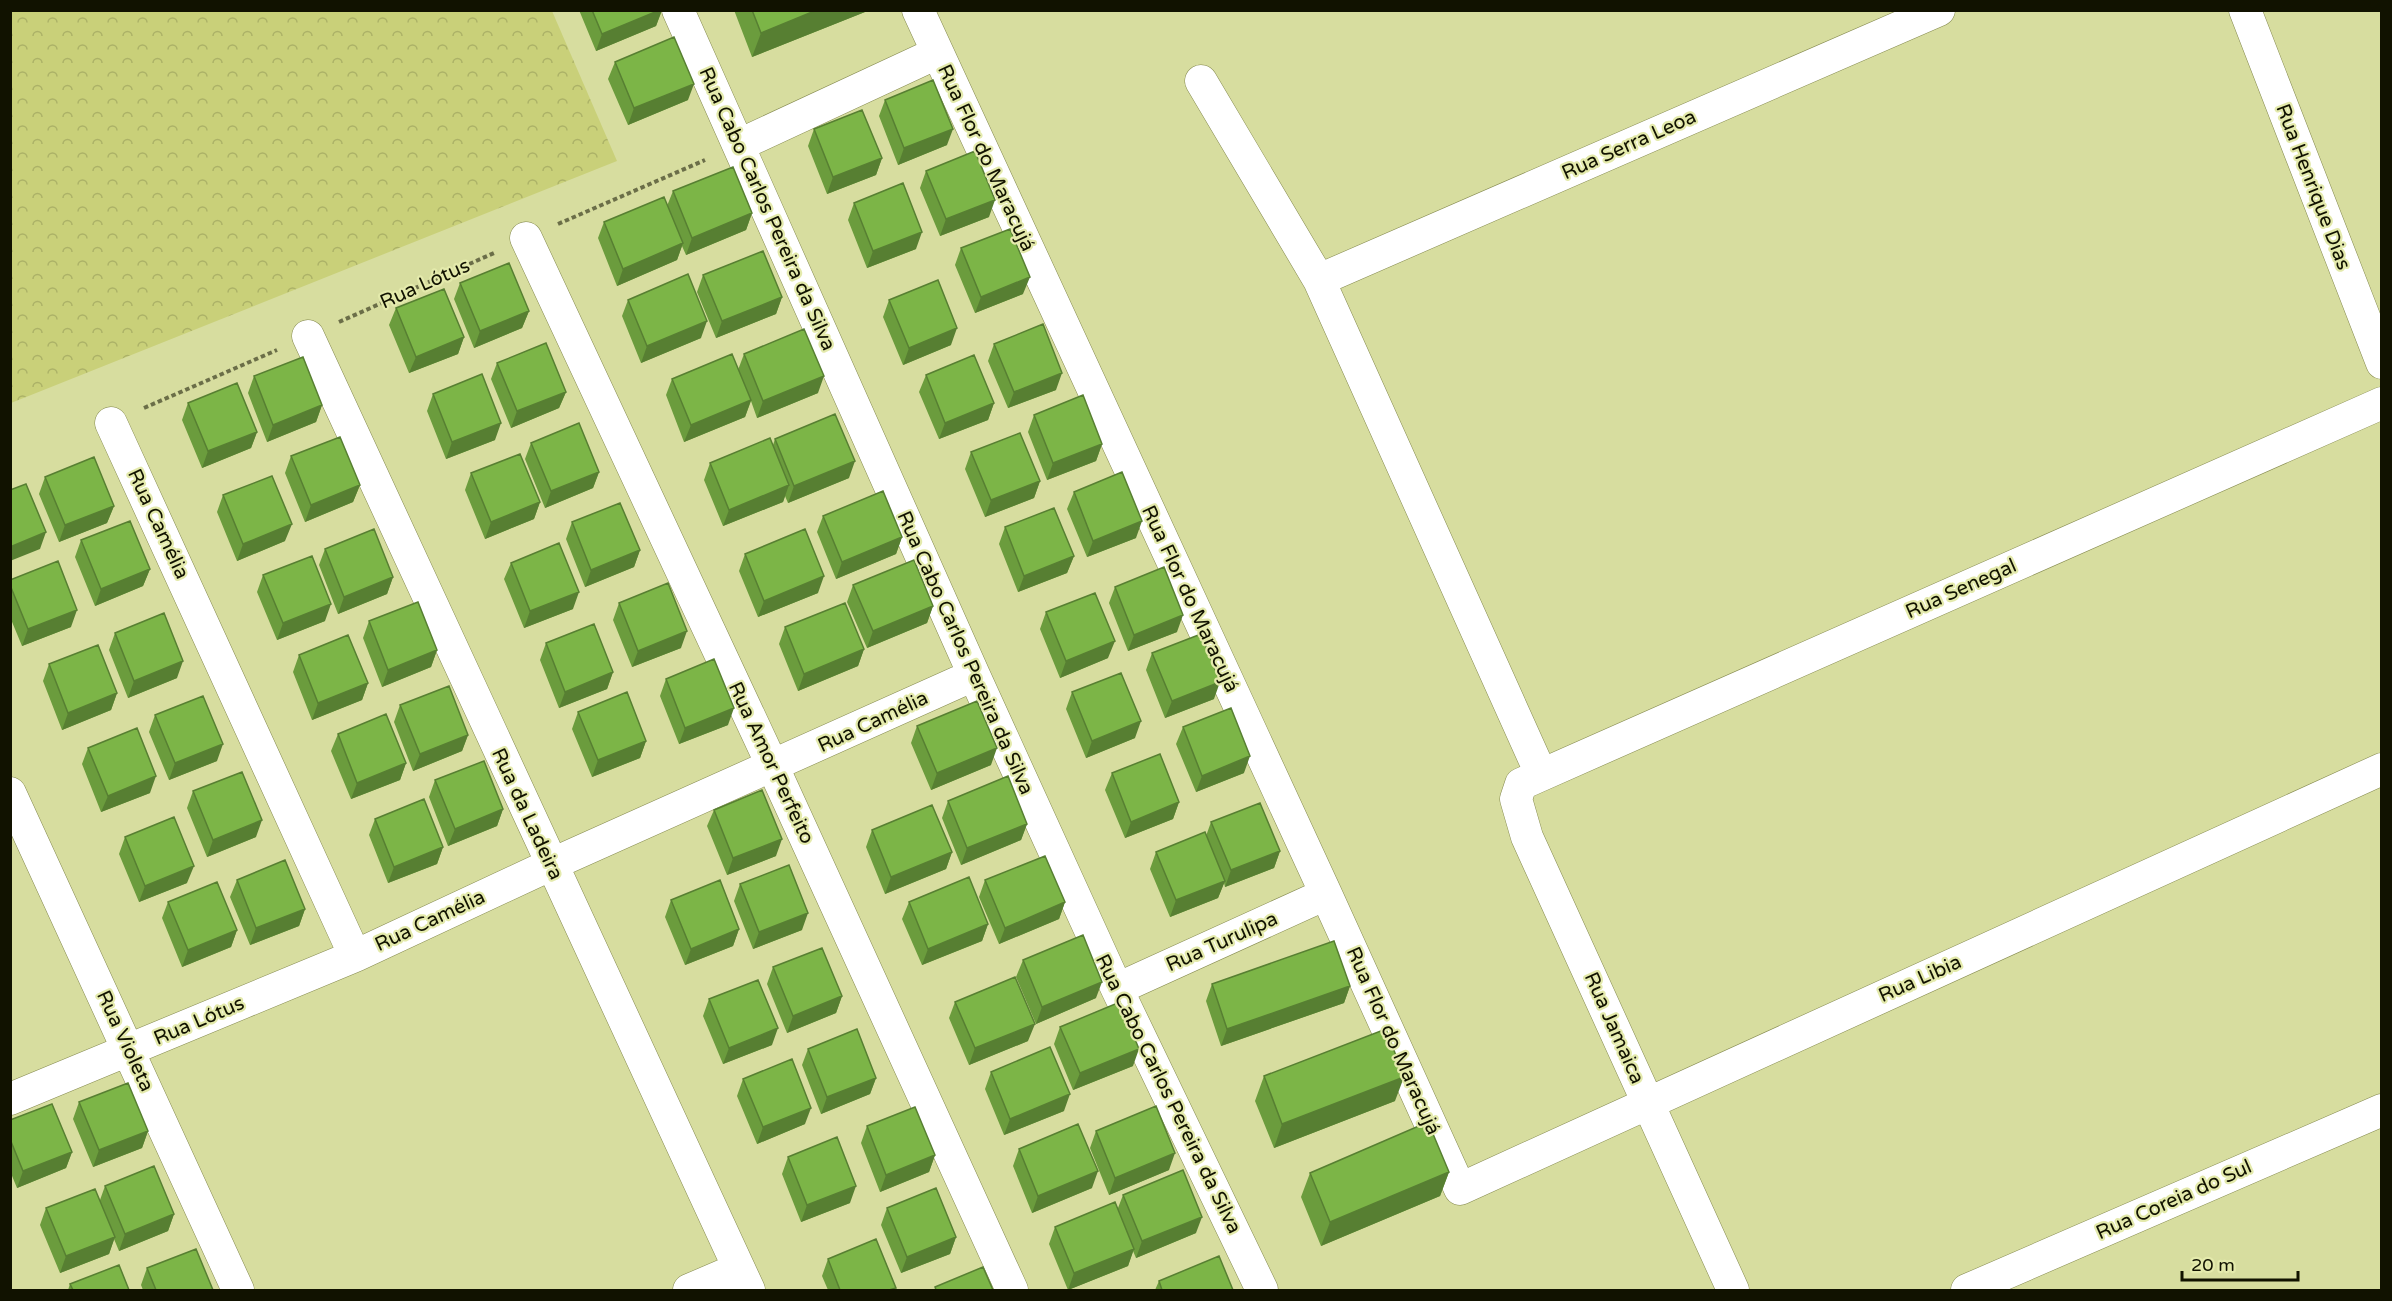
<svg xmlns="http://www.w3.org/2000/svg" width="2392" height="1301" font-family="'Varela Round',sans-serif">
<defs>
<pattern id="forest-crowns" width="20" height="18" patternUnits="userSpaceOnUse" patternTransform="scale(1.5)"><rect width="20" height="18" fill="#c9d079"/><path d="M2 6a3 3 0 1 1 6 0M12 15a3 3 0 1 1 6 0" fill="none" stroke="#acb267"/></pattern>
</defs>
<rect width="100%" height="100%" fill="#d7dd9f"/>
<path fill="url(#forest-crowns)" d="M11,10L552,11L617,161L11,403Z"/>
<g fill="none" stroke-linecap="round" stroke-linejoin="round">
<g stroke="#858a4f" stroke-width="33">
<path id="street" d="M678,10L974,675L1117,989L1262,1290
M918,10L1326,894L1460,1189L2382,769
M2245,10L2382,363
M1201,81L1319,280L1541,774
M739,145L937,53
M526,238L773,767L1012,1290
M1319,280L1939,10
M308,336L749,1290
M111,423L355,956L550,865L974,675
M10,793L238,1290
M1117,989L1326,894
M10,1099L355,956
M689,1290L738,1269
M1733,1290L1527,837L1516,799L1521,784L2382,403
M1967,1290L2382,1110"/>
</g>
<path stroke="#6b6e48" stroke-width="4" stroke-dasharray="4.5 3" stroke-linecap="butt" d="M558,224L705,160
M339,322L494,253
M144,408L277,350"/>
<use href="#street" stroke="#fff" stroke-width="32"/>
</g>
<path fill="#6b9c3d" d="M579,10H662L656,26L596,51Z
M734,10H870L752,57Z
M615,62L688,100L628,125L608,79Z
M885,100L947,145L898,165L879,116Z
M814,129L882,158L876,175L827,194L808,146Z
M926,171L989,217L940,236L920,188Z
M673,191L752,213L746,230L686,255L682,246L677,260L617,286L598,238L604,222L667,206Z
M854,203L916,249L867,268L848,220Z
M961,248L1023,294L975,313L955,265Z
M703,275L782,297L776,314L716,338L697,292Z
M460,283L529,311L522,328L474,348L454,299Z
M628,300L701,338L641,363L622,316Z
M889,300L951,345L903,365L883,317Z
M396,308L464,337L458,354L409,373L389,325Z
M994,344L1056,390L1008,408L988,361Z
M744,354L818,393L757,418L751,401L745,417L684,442L666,395L672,379L738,370Z
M497,363L566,392L559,408L511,428L491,379Z
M926,375L994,403L988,420L939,439L919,392Z
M254,376L322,405L316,422L267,442L248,393Z
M433,394L495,440L446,459L427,411Z
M188,403L257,432L251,448L202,468L182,420Z
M1034,415L1102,444L1096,461L1047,480L1028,432Z
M775,439L849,478L788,503L785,496L783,502L723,526L704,480L710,463L773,445Z
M531,443L599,472L593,488L545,508L525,459Z
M971,452L1040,481L1034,498L985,517L965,469Z
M291,456L360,485L353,502L305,522L285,473Z
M471,473L540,502L534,519L485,539L465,490Z
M45,477L114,506L107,523L59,542L39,494Z
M1074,492L1136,538L1087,557L1067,509Z
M223,495L285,541L237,561L217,512Z
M823,516L902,537L896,554L836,579L817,532Z
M572,522L640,550L634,567L585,587L566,539Z
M1005,527L1074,556L1067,573L1018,592L999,544Z
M81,540L150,569L143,586L95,606L75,557Z
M325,549L393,577L387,594L338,614L319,565Z
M745,554L818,593L758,617L739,571Z
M511,563L573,609L524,628L504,579Z
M263,575L325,621L277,640L257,592Z
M10,580L71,627L22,646L10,617Z
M853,585L933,606L927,623L867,648L847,602Z
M1115,587L1177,632L1128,651L1109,603Z
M619,603L681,648L632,667L613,620Z
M1046,612L1108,658L1060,678L1040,629Z
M369,621L437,650L431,667L382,687L363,638Z
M785,627L864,649L858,666L798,691L779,644Z
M115,633L177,678L128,698L109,650Z
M546,643L613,672L607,689L559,708L540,660Z
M1152,653L1214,699L1165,718L1146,670Z
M299,655L368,683L362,700L312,720L293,672Z
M49,664L117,693L111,710L62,730L43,681Z
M666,679L728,725L679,744L660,696Z
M1072,692L1135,738L1086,758L1066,709Z
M400,705L468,735L462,751L413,771L394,722Z
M578,712L646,741L640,758L592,777L572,729Z
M155,715L217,761L169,780L149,732Z
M917,726L991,765L931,790L911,743Z
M1183,727L1244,773L1196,792L1176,744Z
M338,734L406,763L400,780L351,799L331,751Z
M88,748L150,793L101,812L82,764Z
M1112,773L1179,802L1173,819L1125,838L1105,790Z
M435,780L503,809L497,826L448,846L429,797Z
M193,791L256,837L207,857L187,808Z
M948,801L1027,824L1021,840L961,865L942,818Z
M714,810L776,856L727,875L707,826Z
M375,819L443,847L437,864L388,883L369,835Z
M1211,822L1280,851L1274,868L1225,887L1224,883L1218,898L1170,917L1150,869L1156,852L1206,836Z
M872,830L952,852L946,869L885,894L866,847Z
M125,837L187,883L139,902L119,854Z
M237,880L305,909L299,926L250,945L230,897Z
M985,880L1065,902L1059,919L999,944L979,897Z
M740,884L802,930L753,949L734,901Z
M671,900L739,929L733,946L685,965L665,917Z
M168,902L237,930L231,947L182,967L162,918Z
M909,902L988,924L982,941L922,965L902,919Z
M1023,960L1096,998L1036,1024L1016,977Z
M773,967L842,996L836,1013L787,1033L767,984Z
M1212,984L1350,986L1344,1003L1221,1046L1206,1001Z
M709,999L772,1045L723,1064L703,1016Z
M955,1002L1028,1041L969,1065L949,1018Z
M1060,1027L1133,1066L1073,1090L1054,1044Z
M808,1049L876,1078L870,1094L821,1114L802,1065Z
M991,1072L1064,1111L1004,1135L985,1089Z
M1264,1076L1395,1101L1274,1148L1255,1101Z
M743,1079L805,1124L757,1144L737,1096Z
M79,1102L148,1131L142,1148L93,1167L73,1119Z
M10,1120L72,1152L66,1168L17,1188L10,1171Z
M867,1126L935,1155L929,1172L880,1192L861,1143Z
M1096,1131L1169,1170L1109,1195L1090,1148Z
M1019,1149L1092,1188L1032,1213L1013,1166Z
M788,1157L850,1203L801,1222L782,1174Z
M1449,1172L1440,1196L1321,1246L1301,1197L1310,1173Z
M105,1186L174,1214L168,1231L119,1251L114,1239L109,1254L60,1273L40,1225L46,1208L100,1200Z
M1123,1195L1196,1233L1136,1258L1133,1251L1128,1266L1068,1290L1049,1244L1055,1227L1118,1208Z
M887,1208L956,1237L950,1254L901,1273L881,1225Z
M828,1259L895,1290H828L822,1276Z
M147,1268L213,1290H143L141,1285Z
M1159,1281L1233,1290H1155Z
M70,1284L129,1290H68Z"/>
<path fill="#577f32" d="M660,10H662L656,26L596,51L602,34Z
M817,10H870L752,57L761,33Z
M694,84L688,100L628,125L634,108Z
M953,129L947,145L898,165L904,148Z
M882,158L876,175L827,194L833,177Z
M995,200L989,217L940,236L946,219Z
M752,213L746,230L686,255L692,238Z
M922,232L916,249L867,268L873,251Z
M683,243L677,260L617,286L623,269Z
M1030,277L1023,294L975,313L981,297Z
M782,297L776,314L716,338L722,321Z
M529,311L522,328L474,348L480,331Z
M707,321L701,338L641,363L647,346Z
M957,328L951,345L903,365L909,348Z
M464,337L458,354L409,373L416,357Z
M1062,373L1056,390L1008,408L1014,392Z
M824,376L818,393L757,418L763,401Z
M566,392L559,408L511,428L517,411Z
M751,400L745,417L684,442L691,425Z
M994,403L988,420L939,439L945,423Z
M322,405L316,422L267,442L273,425Z
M501,423L495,440L446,459L452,442Z
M257,432L251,448L202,468L208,451Z
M1102,444L1096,461L1047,480L1053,463Z
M855,461L849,478L788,503L794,486Z
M599,472L593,488L545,508L551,491Z
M1040,481L1034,498L985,517L991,500Z
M360,485L353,502L305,522L311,505Z
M789,485L783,502L723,526L729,510Z
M540,502L534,519L485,539L491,522Z
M114,506L107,523L59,542L65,525Z
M1142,521L1136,538L1087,557L1093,541Z
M292,524L285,541L237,561L243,544Z
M46,532L40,549L10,561V547Z
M902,537L896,554L836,579L842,562Z
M640,550L634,567L585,587L591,570Z
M1074,556L1067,573L1018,592L1024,576Z
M150,569L143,586L95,606L101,589Z
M824,576L818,593L758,617L764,601Z
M393,577L387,594L338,614L344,597Z
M579,592L573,609L524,628L530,611Z
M331,604L325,621L277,640L283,623Z
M933,606L927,623L867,648L873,631Z
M77,610L71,627L22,646L28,629Z
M1183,615L1177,632L1128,651L1134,635Z
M687,631L681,648L632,667L638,651Z
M1115,641L1108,658L1060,678L1066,661Z
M864,649L858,666L798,691L804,674Z
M437,650L431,667L382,687L388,670Z
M183,661L177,678L128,698L134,681Z
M613,672L607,689L559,708L565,692Z
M1220,682L1214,699L1165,718L1172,701Z
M368,683L362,700L312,720L318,703Z
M117,693L111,710L62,730L68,713Z
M734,708L728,725L679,744L685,728Z
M1141,721L1135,738L1086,758L1092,741Z
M468,735L462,751L413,771L420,754Z
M646,741L640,758L592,777L598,760Z
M223,744L217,761L169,780L175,763Z
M997,748L991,765L931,790L937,773Z
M1250,756L1244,773L1196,792L1202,776Z
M406,763L400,780L351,799L357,783Z
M156,776L150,793L101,812L108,796Z
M1179,802L1173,819L1125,838L1131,822Z
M503,809L497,826L448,846L455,829Z
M262,820L256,837L207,857L213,840Z
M1027,824L1021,840L961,865L967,848Z
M782,839L776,856L727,875L733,858Z
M443,847L437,864L388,883L394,867Z
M1280,851L1274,868L1225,887L1231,870Z
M952,852L946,869L885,894L891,877Z
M194,866L187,883L139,902L145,886Z
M1225,881L1218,898L1170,917L1176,900Z
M1065,902L1059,919L999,944L1005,928Z
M305,909L299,926L250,945L256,928Z
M808,913L802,930L753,949L759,932Z
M988,924L982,941L922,965L928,949Z
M739,929L733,946L685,965L691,949Z
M237,930L231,947L182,967L188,950Z
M1102,982L1096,998L1036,1024L1042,1007Z
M1350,986L1344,1003L1221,1046L1227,1029Z
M842,996L836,1013L787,1033L793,1016Z
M1035,1024L1028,1041L969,1065L975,1048Z
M778,1028L772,1045L723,1064L729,1048Z
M1139,1049L1133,1066L1073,1090L1080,1073Z
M1404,1077L1395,1101L1274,1148L1282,1124Z
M876,1078L870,1094L821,1114L827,1097Z
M1070,1094L1064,1111L1004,1135L1010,1119Z
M811,1108L805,1124L757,1144L763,1127Z
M148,1131L142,1148L93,1167L99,1150Z
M72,1152L66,1168L17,1188L23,1171Z
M1175,1153L1169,1170L1109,1195L1115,1178Z
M935,1155L929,1172L880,1192L886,1175Z
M1098,1171L1092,1188L1032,1213L1038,1196Z
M1449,1172L1440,1196L1321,1246L1330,1222Z
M856,1186L850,1203L801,1222L807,1205Z
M174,1214L168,1231L119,1251L125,1234Z
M1202,1217L1196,1233L1136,1258L1142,1241Z
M115,1237L109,1254L60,1273L66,1256Z
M956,1237L950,1254L901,1273L907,1257Z
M1134,1249L1128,1266L1068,1290L1074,1273Z"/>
<path fill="#7cb547" stroke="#577f32" stroke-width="1.5" d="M592,10H660L602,34Z
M752,10H817L761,33Z
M674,37L694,84L634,108L615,62Z
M933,80L953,129L904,148L885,100Z
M862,110L882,158L833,177L814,129Z
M975,151L995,200L946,219L926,171Z
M733,167L752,213L692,238L673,191Z
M903,183L922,232L873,251L854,203Z
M664,197L683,243L623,269L604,222Z
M1010,229L1030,277L981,297L961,248Z
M763,251L782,297L722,321L703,275Z
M509,263L529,311L480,331L460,283Z
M688,274L707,321L647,346L628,300Z
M938,280L957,328L909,348L889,300Z
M444,289L464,337L416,357L396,308Z
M1043,324L1062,373L1014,392L994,344Z
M804,329L824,376L763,401L744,354Z
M546,343L566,392L517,411L497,363Z
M732,354L751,400L691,425L672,379Z
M974,355L994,403L945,423L926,375Z
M303,357L322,405L273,425L254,376Z
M482,374L501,423L452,442L433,394Z
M237,383L257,432L208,451L188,403Z
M1083,395L1102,444L1053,463L1034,415Z
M835,414L855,461L794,486L775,439Z
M579,423L599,472L551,491L531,443Z
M1020,433L1040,481L991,500L971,452Z
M340,437L360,485L311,505L291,456Z
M770,438L789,485L729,510L710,463Z
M520,454L540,502L491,522L471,473Z
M94,457L114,506L65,525L45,477Z
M1122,472L1142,521L1093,541L1074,492Z
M272,476L292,524L243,544L223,495Z
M26,484L46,532L10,547V490Z
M883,491L902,537L842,562L823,516Z
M620,503L640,550L591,570L572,522Z
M1054,508L1074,556L1024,576L1005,527Z
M130,521L150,569L101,589L81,540Z
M374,529L393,577L344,597L325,549Z
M805,529L824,576L764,601L745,554Z
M559,543L579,592L530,611L511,563Z
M312,556L331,604L283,623L263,575Z
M914,560L933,606L873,631L853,585Z
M58,561L77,610L28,629L10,585V580Z
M1164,567L1183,615L1134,635L1115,587Z
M668,583L687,631L638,651L619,603Z
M1095,593L1115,641L1066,661L1046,612Z
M418,602L437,650L388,670L369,621Z
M845,603L864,649L804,674L785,627Z
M164,613L183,661L134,681L115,633Z
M594,624L613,672L565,692L546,643Z
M1201,634L1220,682L1172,701L1152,653Z
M348,635L368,683L318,703L299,655Z
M98,645L117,693L68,713L49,664Z
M714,659L734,708L685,728L666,679Z
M1121,673L1141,721L1092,741L1072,692Z
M449,686L468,735L420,754L400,705Z
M627,692L646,741L598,760L578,712Z
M203,696L223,744L175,763L155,715Z
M977,701L997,748L937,773L917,726Z
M1231,708L1250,756L1202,776L1183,727Z
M386,714L406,763L357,783L338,734Z
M137,728L156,776L108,796L88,748Z
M1160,754L1179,802L1131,822L1112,773Z
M484,761L503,809L455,829L435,780Z
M242,772L262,820L213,840L193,791Z
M1008,776L1027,824L967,848L948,801Z
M762,790L782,839L733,858L714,810Z
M424,799L443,847L394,867L375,819Z
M1260,803L1280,851L1231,870L1211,822Z
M932,805L952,852L891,877L872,830Z
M174,817L194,866L145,886L125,837Z
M1205,832L1225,881L1176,900L1156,852Z
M1045,856L1065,902L1005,928L985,880Z
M285,860L305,909L256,928L237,880Z
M789,865L808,913L759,932L740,884Z
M969,877L988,924L928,949L909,902Z
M720,880L739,929L691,949L671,900Z
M217,882L237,930L188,950L168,902Z
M1083,935L1102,982L1042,1007L1023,960Z
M1334,941L1350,986L1227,1029L1212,984Z
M822,948L842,996L793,1016L773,967Z
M1015,977L1035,1024L975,1048L955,1002Z
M758,980L778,1028L729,1048L709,999Z
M1120,1002L1139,1049L1080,1073L1060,1027Z
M857,1029L876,1078L827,1097L808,1049Z
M1386,1029L1404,1077L1282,1124L1264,1076Z
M1050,1047L1070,1094L1010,1119L991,1072Z
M792,1059L811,1108L763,1127L743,1079Z
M128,1083L148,1131L99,1150L79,1102Z
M52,1104L72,1152L23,1171L10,1139V1120Z
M1156,1106L1175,1153L1115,1178L1096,1131Z
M915,1107L935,1155L886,1175L867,1126Z
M1428,1122L1449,1172L1330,1222L1310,1173Z
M1078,1124L1098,1171L1038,1196L1019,1149Z
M837,1137L856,1186L807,1205L788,1157Z
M154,1166L174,1214L125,1234L105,1186Z
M1183,1170L1202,1217L1142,1241L1123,1195Z
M936,1188L956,1237L907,1257L887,1208Z
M95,1189L115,1237L66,1256L46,1208Z
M1115,1202L1134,1249L1074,1273L1055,1227Z
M876,1239L896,1288L889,1290H840L828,1259Z
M196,1249L213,1290H156L147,1268Z
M1219,1256L1233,1290H1162L1159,1281Z
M119,1265L129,1290H73L70,1284Z
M983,1267L993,1290H936L935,1287Z"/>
<g text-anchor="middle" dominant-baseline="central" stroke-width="4.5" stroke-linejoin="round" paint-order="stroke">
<g font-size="20" fill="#111200" stroke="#e4eaac">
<text transform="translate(1629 145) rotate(-24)">Rua Serra Leoa</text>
<text transform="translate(986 158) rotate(65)">Rua Flor do Maracujá</text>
<text transform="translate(2313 187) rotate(69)">Rua Henrique Dias</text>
<text transform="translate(767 209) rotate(66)">Rua Cabo Carlos Pereira da Silva</text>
<text transform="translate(425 284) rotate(-24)">Rua Lótus</text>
<text transform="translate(158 524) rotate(65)">Rua Camélia</text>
<text transform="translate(1961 589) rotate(-24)">Rua Senegal</text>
<text transform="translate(1190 599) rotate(65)">Rua Flor do Maracujá</text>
<text transform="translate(965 653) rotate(66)">Rua Cabo Carlos Pereira da Silva</text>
<text transform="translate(873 722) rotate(-25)">Rua Camélia</text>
<text transform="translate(771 763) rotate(65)">Rua Amor Perfeito</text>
<text transform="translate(527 814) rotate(65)">Rua da Ladeira</text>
<text transform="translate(430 921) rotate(-25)">Rua Camélia</text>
<text transform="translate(1222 942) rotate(-24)">Rua Turulipa</text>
<text transform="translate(1920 979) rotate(-24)">Rua Libia</text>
<text transform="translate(199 1021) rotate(-23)">Rua Lótus</text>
<text transform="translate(1614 1028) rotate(66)">Rua Jamaica</text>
<text transform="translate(125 1041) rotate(65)">Rua Violeta</text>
<text transform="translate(1393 1041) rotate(66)">Rua Flor do Maracujá</text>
<text transform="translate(1168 1094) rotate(64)">Rua Cabo Carlos Pereira da Silva</text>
<text transform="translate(2174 1200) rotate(-24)">Rua Coreia do Sul</text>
</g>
</g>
<rect width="2392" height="1301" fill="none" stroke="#111200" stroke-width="24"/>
<path d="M2182 1271v9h116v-9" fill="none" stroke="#111200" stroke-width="3"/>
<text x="2191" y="1271" font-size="18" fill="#111200" stroke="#e4eaac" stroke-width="4.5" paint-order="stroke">20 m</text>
</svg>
